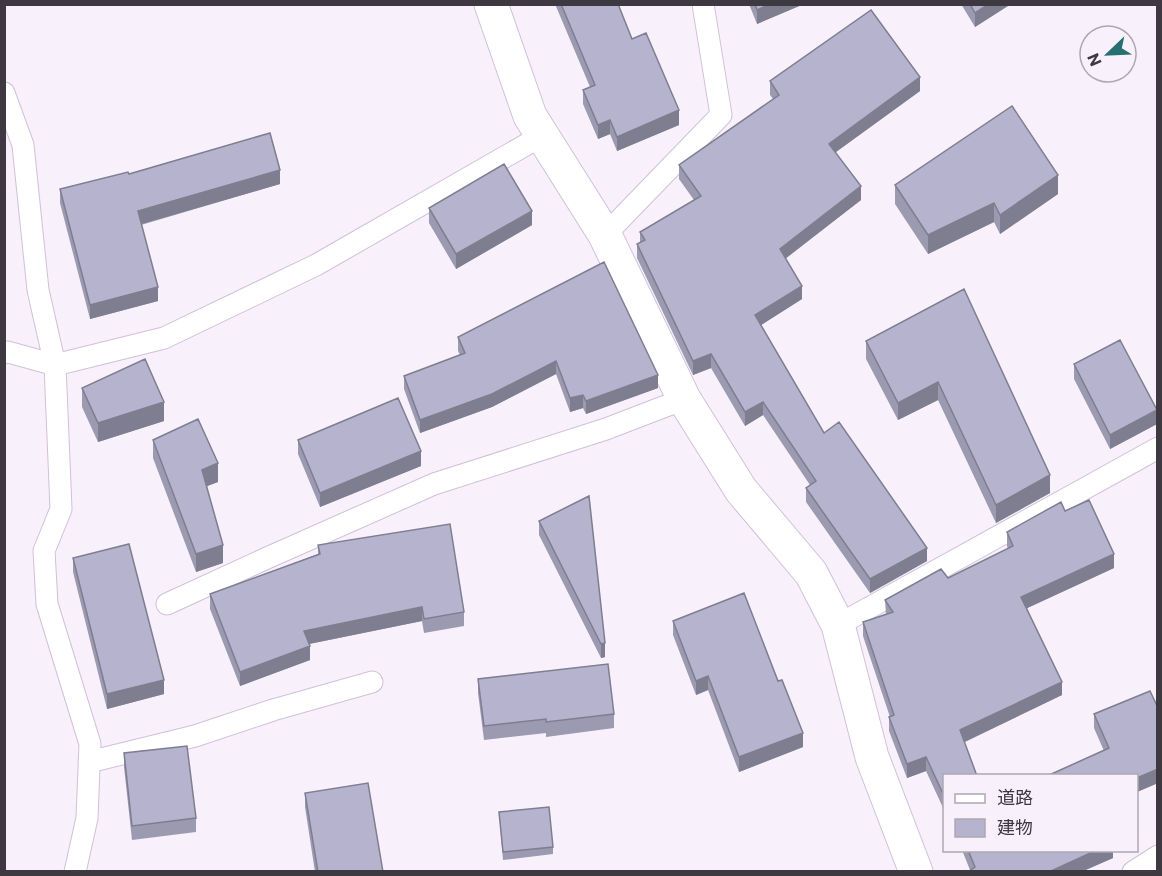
<svg xmlns="http://www.w3.org/2000/svg" width="1162" height="876" font-family="Commissioner,'Noto Sans JP',sans-serif">
<rect width="100%" height="100%" fill="#f8f1fc"/>
<g fill="none" stroke-linecap="round" stroke-linejoin="round">
<g stroke="#d0c0d9" stroke-width="23">
<path id="service" d="M4,93L23,145L38,290L55,365L61,509L44,551L47,604L90,744L87,818L75,872
M605,235L721,115L703,4
M4,353L8,352L55,365L164,338L316,265L543,135
M167,604L267,558L434,484L606,429L684,399
M838,625L1158,448
M89,762L195,736L273,710L372,682
M1133,872L1158,856"/>
</g>
<g stroke="#d0c0d9" stroke-width="35">
<path id="minor" d="M491,4L530,116L605,235L684,399L741,490L811,573L838,625L872,757L916,872"/>
</g>
<use href="#service" stroke="#fff" stroke-width="21"/>
<use href="#minor" stroke="#fff" stroke-width="33"/>
</g>
<path fill="#9c9ab0" d="M555,4H618L632,39L679,125L617,151L610,134L598,139L583,104V90L590,87Z
M749,4H804L757,24Z
M961,4H1011L975,27Z
M770,81L920,91L836,152L861,200L785,258L802,299L761,325L824,433L927,561L870,593L806,502V488L810,485L763,415L745,426L711,368L693,375L637,258V244L640,243V232L694,200L679,179V165L773,99L770,95Z
M129,174L280,184L141,225L158,301L90,319L60,203V189Z
M895,185L1058,194L1000,234L994,222L928,254L895,204Z
M429,208L532,225L456,269L429,223Z
M604,262L658,388L586,414L583,408L570,412L556,374L492,407L420,433L404,389V376L460,355L458,351V337Z
M964,289L1050,493L996,523L938,400L898,420L866,359V341Z
M1074,364L1157,424L1110,449L1074,379Z
M82,388L164,421L98,442L82,407Z
M153,440L218,482L207,486L223,563L196,572L153,458Z
M298,440L421,466L320,507L298,454Z
M589,496L605,657L601,658L539,535V521Z
M1065,511L1114,568L1027,608L1062,695L965,742L945,776V812L926,771L907,778L889,731V717H890L863,636V622L886,615L885,600L948,578L1008,549L1007,546V532Z
M318,545L464,612V626L424,633L422,621L309,644L310,660L240,686L210,609V594L318,554Z
M73,558L164,694L107,709L73,572Z
M673,621L778,681L803,747L739,772L708,690L696,695L673,635Z
M478,679L614,714V728L546,737V733L484,740L478,693Z
M1158,708V783L1137,792L1104,751L1094,728V714Z
M124,753L196,818V832L132,840L124,767Z
M305,793L383,872H315L305,807Z
M499,812L553,847V854L503,860Z
M962,850H1113V858L1081,872H968L970,870Z"/>
<path fill="#7f7d90" d="M770,4H804L757,24V10Z
M989,4H1011L975,27V13Z
M920,77V91L829,157V144Z
M679,110V125L617,151V137Z
M610,120V134L598,139V125Z
M280,170V184L138,225V211Z
M1058,175V194L1000,234V215Z
M861,186V200L780,263V249Z
M994,203V222L928,254V235Z
M532,211V225L456,269V254Z
M802,286V299L755,329V315Z
M158,287V301L90,319V305Z
M711,354V368L693,375V361Z
M556,361V374L492,407L420,433V420Z
M658,375V388L586,414V401Z
M938,382V400L898,420V403Z
M583,395V408L570,412V398Z
M164,402V421L98,442V423Z
M763,402V415L745,426V412Z
M1157,410V424L1110,449V435Z
M421,451V466L320,507V493Z
M218,463V482L202,488V470Z
M1050,475V493L996,523V505Z
M223,545V563L196,572V554Z
M927,548V561L870,593V579Z
M1114,554V568L1021,611V597Z
M422,607V621L304,645V631Z
M605,643V657L601,658V644Z
M310,646V660L240,686V672Z
M708,676V690L696,695V681Z
M164,680V694L107,709V694Z
M1062,682V695L960,744V730Z
M803,733V747L739,772V757Z
M926,757V771L907,778V764Z
M1158,769V783L1137,792V778Z
M1097,850H1113V858L1081,872H1049Z"/>
<path fill="#b5b3cd" stroke="#7f7d90" stroke-width="1.5" d="M561,4H618L632,39L646,33L679,110L617,137L610,120L598,125L583,90L595,85Z
M755,4H770L757,10Z
M970,4H989L975,13Z
M871,10L920,77L829,144L861,186L780,249L802,286L755,315L824,433L839,422L927,548L870,579L806,488L816,481L763,402L745,412L711,354L693,361L637,244L645,240L640,232L701,196L679,165L779,95L770,81Z
M1012,106L1058,175L1000,215L994,203L928,235L895,185Z
M270,133L280,170L138,211L158,287L90,305L60,189L128,172L129,174Z
M504,164L532,211L456,254L429,208Z
M604,262L658,375L586,401L583,395L570,398L556,361L492,394L420,420L404,376L465,353L458,337Z
M964,289L1050,475L996,505L938,382L898,403L866,341Z
M1120,340L1157,410L1110,435L1074,364Z
M145,359L164,402L98,423L82,388Z
M398,398L421,451L320,493L298,440Z
M198,419L218,463L202,470L223,545L196,554L153,440Z
M589,496L605,643L601,644L539,521Z
M1089,500L1114,554L1021,597L1062,682L960,730L977,776H945V798L926,757L907,764L889,717L894,715L863,622L893,612L885,600L941,569L948,578L1013,546L1007,532L1061,502L1065,511Z
M450,524L464,612L424,619L422,607L304,631L310,646L240,672L210,594L320,554L318,545Z
M129,544L164,680L107,694L73,558Z
M744,593L778,681L782,680L803,733L739,757L708,676L696,681L673,621Z
M608,664L614,714L546,722V719L484,726L478,679Z
M1150,691L1158,708V769L1137,778V776H1047L1109,748L1094,714Z
M187,746L196,818L132,826L124,753Z
M368,783L383,872H318L305,793Z
M549,807L553,847L503,852L499,812Z
M968,850H1097L1049,872H968L975,867Z"/>
<rect width="1162" height="876" fill="none" stroke="#3e3841" stroke-width="12"/>
<rect x="943" y="774" width="195" height="78" fill="#f8f1fc" stroke="#aea7b1" stroke-width="1.5"/>
<rect x="955" y="794" width="30" height="9" fill="#ffffff" stroke="#aea7b1" stroke-width="1.5"/>
<text x="997" y="804" font-size="18" fill="#3e3841">道路</text>
<rect x="955" y="819" width="30" height="18" fill="#b5b3cd" stroke="#aea7b1" stroke-width="1.5"/>
<text x="997" y="834" font-size="18" fill="#3e3841">建物</text>
<g transform="translate(1108 54) rotate(247)"><circle r="28" fill="#f8f1fc" stroke="#aea7b1" stroke-width="1.5"/>
<path d="M0-4.5L10 22L0 15L-10 22Z" fill="#26706f"/>
<text y="-9" font-size="16" font-weight="bold" text-anchor="middle" fill="#3e3841">N</text>
</g>
</svg>
